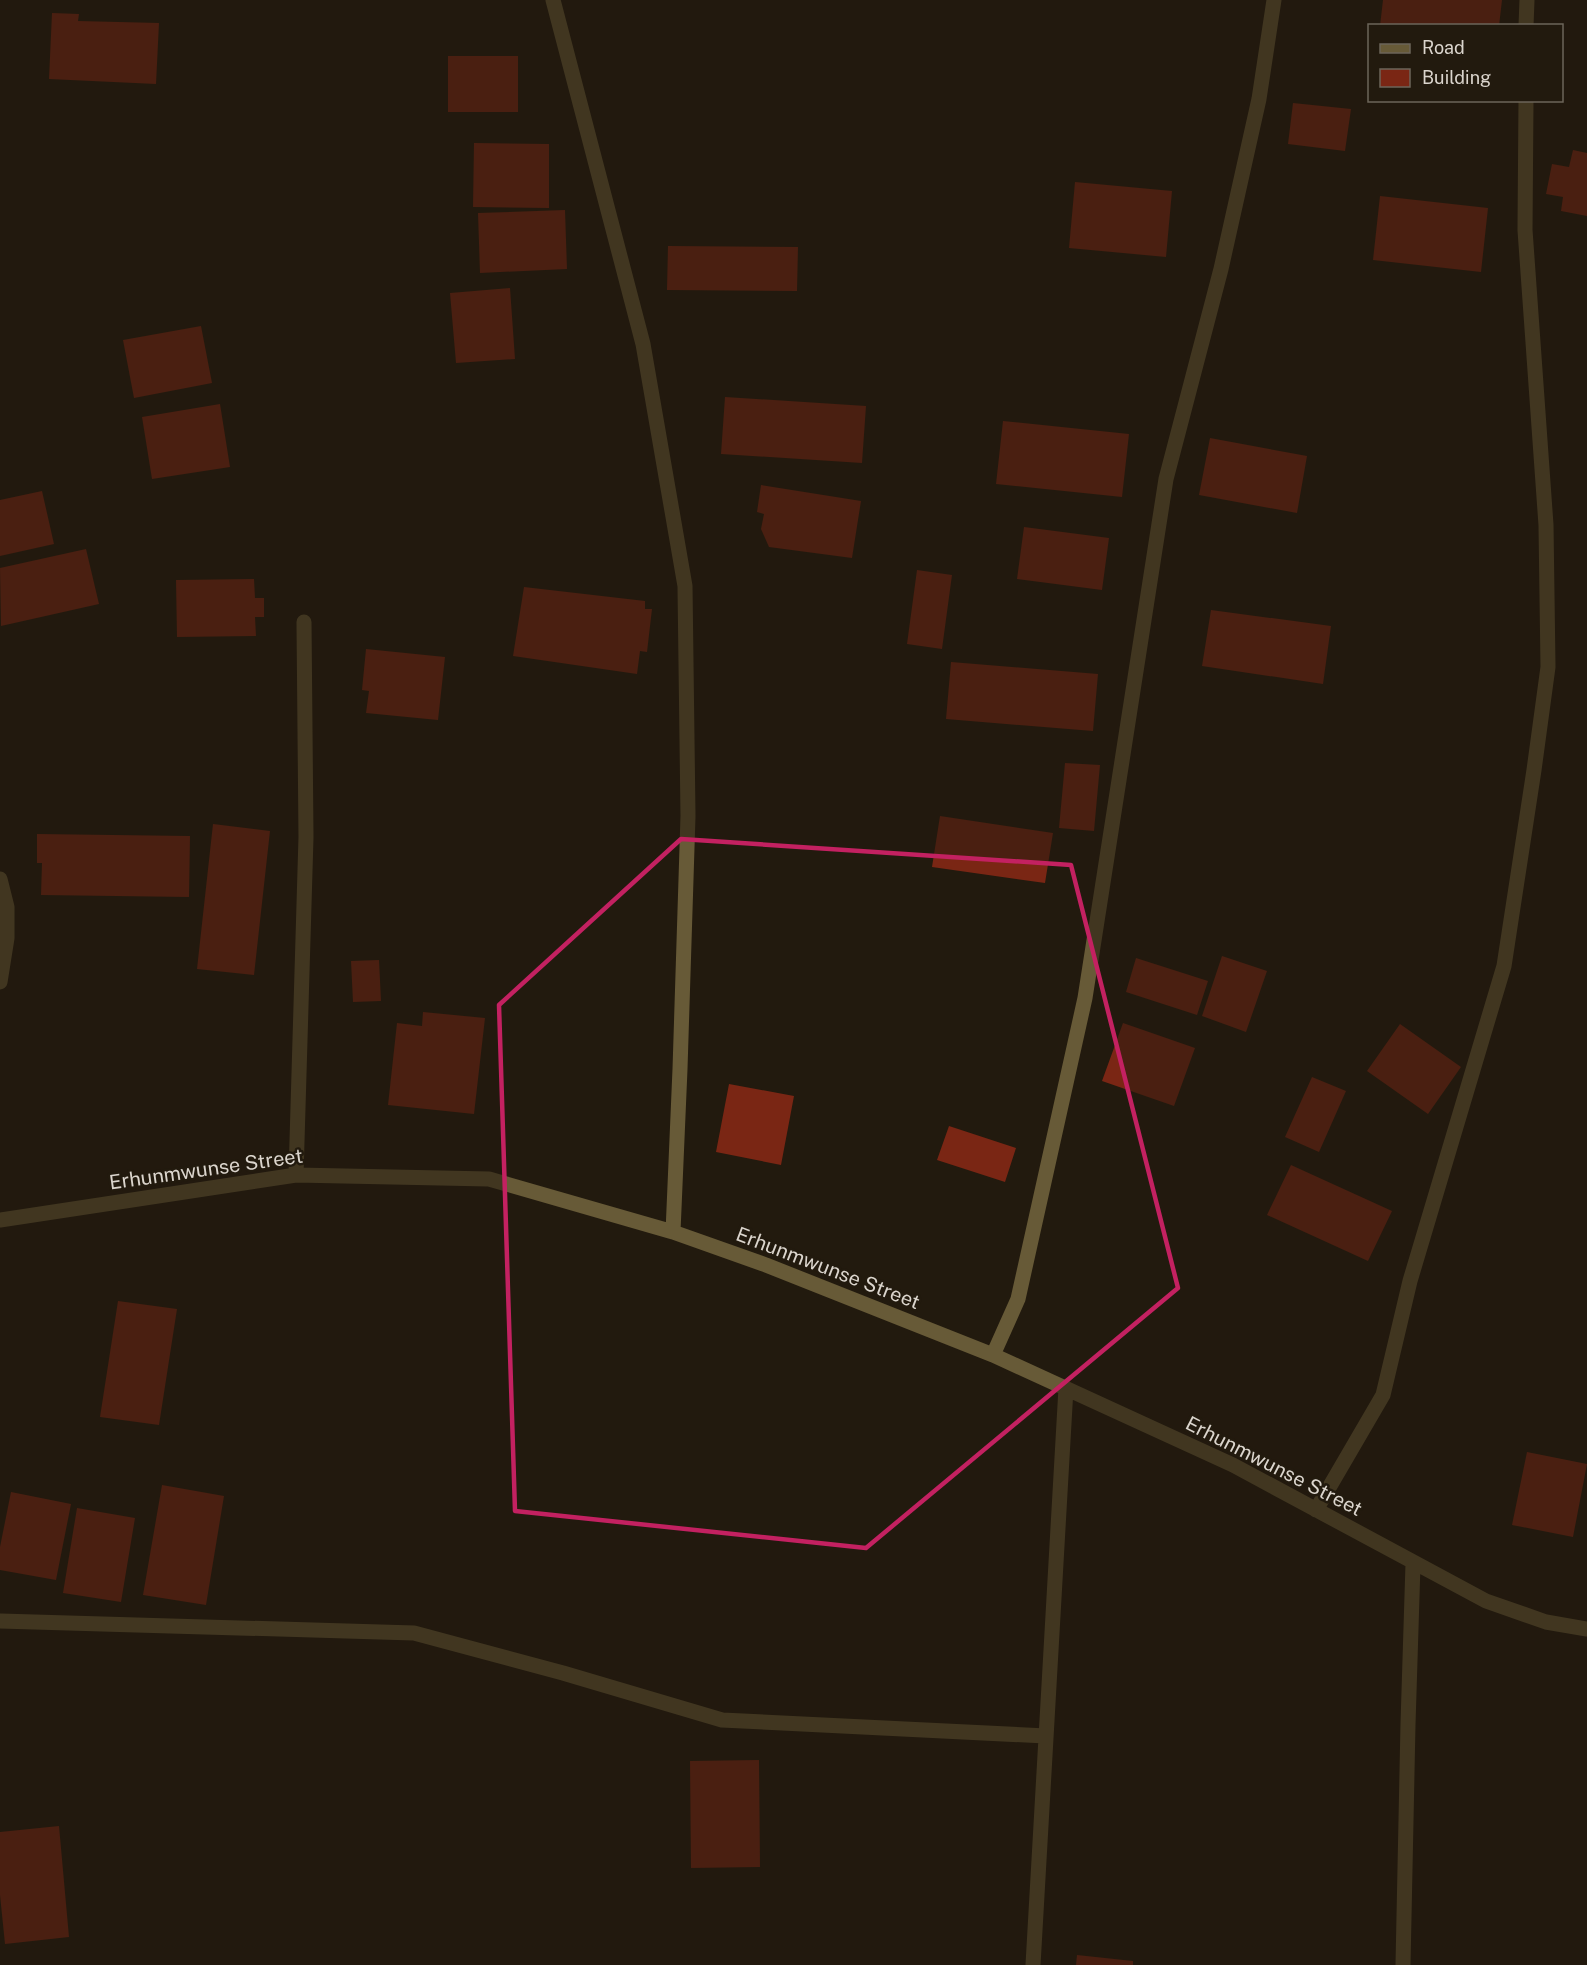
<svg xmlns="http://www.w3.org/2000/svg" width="1587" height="1965" font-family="'Public Sans',sans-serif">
<rect width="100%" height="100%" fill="#221a0e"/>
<path fill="#7a2614" d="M1383,0H1502L1499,26H1380Z
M52,13L79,14L78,21L159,23L156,84L49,79Z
M448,56H518V112H448Z
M1293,103L1351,109L1345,151L1288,144Z
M474,143L549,144V208L473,207Z
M1573,150L1587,153V216L1561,211L1563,197L1546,194L1552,164L1569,167Z
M1075,182L1172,191L1166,257L1069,248Z
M1380,196L1488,208L1481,272L1373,260Z
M565,210L567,269L480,273L478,213Z
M668,246L798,247L797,291L667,290Z
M510,288L515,359L456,363L450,293Z
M201,326L212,383L134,398L123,340Z
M725,397L866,406L862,463L721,454Z
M220,404L230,467L152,479L142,417Z
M1003,421L1129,434L1122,497L996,484Z
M1210,438L1307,456L1297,513L1199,495Z
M761,485L861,501L852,558L769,547L761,529L764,514L757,512Z
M42,491L54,544L0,556V500Z
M1024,527L1109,538L1102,590L1017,579Z
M86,549L99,604L1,626L0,568Z
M917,570L952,575L942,649L907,644Z
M254,579L255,598H264V617H255L256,636L177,637L176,580Z
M524,587L645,601V609H652L647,652L640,651L637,674L513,656Z
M1211,610L1331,626L1323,684L1202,666Z
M366,649L445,657L438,720L366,713L369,691L362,690Z
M951,662L1098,674L1093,731L946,719Z
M1065,763L1100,765L1094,831L1059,828Z
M940,816L1053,833L1045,883L932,867Z
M213,824L270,831L254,975L197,969Z
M37,834L190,836L189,897L41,895L42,863H37Z
M1222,956L1267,971L1246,1032L1202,1016Z
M1136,958L1208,981L1197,1015L1126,992Z
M379,960L381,1001L353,1002L351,961Z
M423,1012L485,1018L474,1114L388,1105L397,1023L422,1026Z
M1123,1023L1195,1048L1174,1106L1102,1081Z
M1400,1024L1461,1067L1428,1114L1367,1071Z
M1312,1077L1346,1091L1319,1152L1285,1137Z
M729,1084L794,1096L781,1165L716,1152Z
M949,1126L1016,1148L1005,1182L937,1160Z
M1291,1165L1392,1211L1368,1261L1267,1215Z
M118,1301L177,1309L159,1425L100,1417Z
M1527,1452L1587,1464L1573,1537L1512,1525Z
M162,1485L224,1496L206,1605L143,1595Z
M11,1492L71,1504L56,1580L0,1570V1547Z
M77,1508L135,1518L121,1602L63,1593Z
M759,1760L760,1867L691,1868L690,1761Z
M59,1826L69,1937L5,1944L0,1895V1832Z
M1077,1955L1133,1961V1965H1076Z"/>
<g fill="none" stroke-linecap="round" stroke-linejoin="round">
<path stroke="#675a37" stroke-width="15" d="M553,0L643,344L685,586L688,816L680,1069L673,1232
M1526,26L1527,0
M0,879L7,907V938L0,982
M296,1175L306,837L304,622
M0,1220L296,1175L489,1179L673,1232L766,1265L993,1355L1233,1465L1486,1601L1546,1622L1587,1629
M993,1355L1018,1299L1085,998L1166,479L1221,269L1259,99L1274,0
M1316,1510L1383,1395L1410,1281L1504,966L1534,770L1548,667L1546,525L1525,230L1526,100
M0,1621L414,1633L563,1673L722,1720L1046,1736
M1033,1965L1066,1388
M1403,1965L1408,1724L1413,1564"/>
</g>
<path d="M0 0H1587V1965H0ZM681,839L1071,865L1178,1288L866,1548L515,1511L499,1005Z" fill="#221a0e" fill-opacity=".55" fill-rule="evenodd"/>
<path fill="none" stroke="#c32161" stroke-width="4.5" stroke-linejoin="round" d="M681,839L1071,865L1178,1288L866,1548L515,1511L499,1005Z"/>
<g text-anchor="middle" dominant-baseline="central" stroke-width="5" stroke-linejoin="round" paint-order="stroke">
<g font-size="20" fill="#dbd5cd" stroke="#221a0e">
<text transform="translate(206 1169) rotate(-8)">Erhunmwunse Street</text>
<text transform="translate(828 1268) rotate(21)">Erhunmwunse Street</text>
<text transform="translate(1274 1466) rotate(27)">Erhunmwunse Street</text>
</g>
</g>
<rect x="1368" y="24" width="195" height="78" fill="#221a0e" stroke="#6c655a" stroke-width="1.5"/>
<rect x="1380" y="44" width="30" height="9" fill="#675a37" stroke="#6c655a" stroke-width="1.5"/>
<text x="1422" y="54" font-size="18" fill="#dbd5cd">Road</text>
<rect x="1380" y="69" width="30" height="18" fill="#7a2614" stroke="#6c655a" stroke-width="1.5"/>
<text x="1422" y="84" font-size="18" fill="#dbd5cd">Building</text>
</svg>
